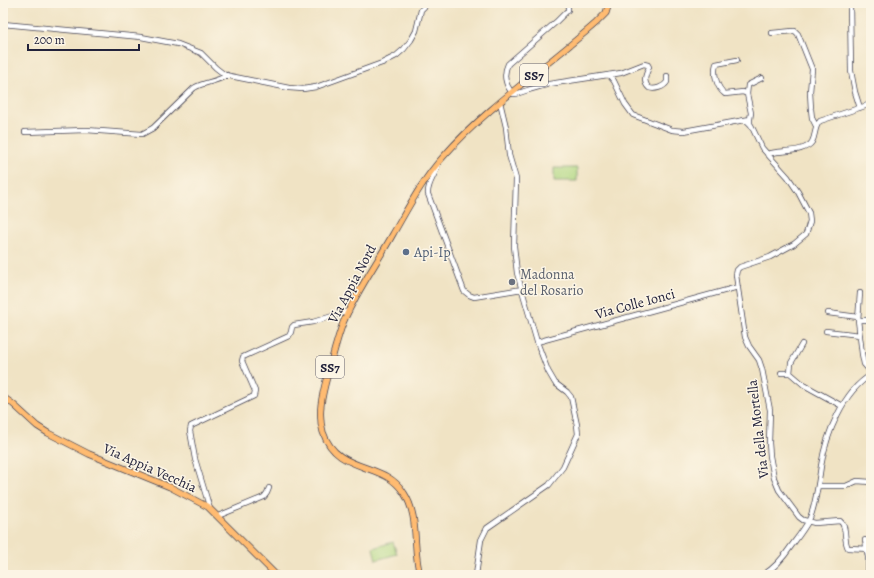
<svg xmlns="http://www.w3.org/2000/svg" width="874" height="578" font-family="Alegreya,serif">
<rect width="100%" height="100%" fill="#fcf5e5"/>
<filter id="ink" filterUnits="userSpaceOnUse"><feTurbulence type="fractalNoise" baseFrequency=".025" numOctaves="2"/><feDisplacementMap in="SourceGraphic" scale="8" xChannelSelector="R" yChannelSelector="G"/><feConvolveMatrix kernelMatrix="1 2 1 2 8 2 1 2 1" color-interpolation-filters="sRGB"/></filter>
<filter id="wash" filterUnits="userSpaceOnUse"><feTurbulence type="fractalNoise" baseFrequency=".012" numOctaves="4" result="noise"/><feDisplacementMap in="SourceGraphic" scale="16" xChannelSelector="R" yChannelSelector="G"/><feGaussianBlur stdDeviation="0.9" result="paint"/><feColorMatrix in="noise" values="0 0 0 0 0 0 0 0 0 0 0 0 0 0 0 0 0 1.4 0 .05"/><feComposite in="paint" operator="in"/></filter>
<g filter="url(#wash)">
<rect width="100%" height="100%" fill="#f0e3c4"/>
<path fill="#b0d781" stroke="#697c5e" d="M554,168H577V181H554Z
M393,542L397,554L376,560L373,548Z"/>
</g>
<g filter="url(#ink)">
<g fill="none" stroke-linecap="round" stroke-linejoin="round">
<g stroke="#413f50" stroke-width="6">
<path id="minor" d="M568,3V10L556,22L508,64C503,74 505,85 513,94H516L528,90L549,84L621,73L644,64L648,65L649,67C646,75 642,81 649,88C655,90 664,87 667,82V76
M850,3L851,71L855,92L860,108
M3,24L141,37L178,44L201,53L216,68L225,75L289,88L303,89L316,87L382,63L396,56L404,49L411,40L416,31L421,10L428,3
M772,33L793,31H795L798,34L812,69L810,92L811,109L812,118L816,126
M737,60L716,64C713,74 717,88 725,94L743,92L747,94L751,113L750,119
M609,75L614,81L625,104L633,115L672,130L684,131L750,119V123
M747,94L748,85L762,78
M746,120L751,125L762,148L788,177L798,192L809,213L810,221L806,234L794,244L770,257L740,267L737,270L736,275L745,337L749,346L759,360L762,369L770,410L769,443L770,456L774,478L779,490L799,517L803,520L815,523L840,521C848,527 843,540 848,548L871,549
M25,132L86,130L142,134L153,128L194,88C204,82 217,82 227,75
M767,154C779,150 805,153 812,142C816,135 814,127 820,121L871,104
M438,164C436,175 427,183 428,194L464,291L469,295L474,297L522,289
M860,293L858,320L862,354L864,364L871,372
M828,313L858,317
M858,320H871
M826,331L860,335
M537,342L738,287
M781,373H790L804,385L842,406
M790,373L791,363L802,344
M818,486H846L857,481L871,482
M210,509L195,459L190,431L191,426L254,396L255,391L242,361L243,357L289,336L291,332L292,327L294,325L313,322L349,311
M218,516L264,497L267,493L269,488
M865,540L868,557V575
M476,575L481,540L487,528L549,485L563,467L578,434L577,425L571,397L567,392L555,383L548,371L537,342L517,273L514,246L516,179L509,155L506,127L500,102
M763,575C775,568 784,557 792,545C798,537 805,528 809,520C815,508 819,480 821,466C826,435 843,391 871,375"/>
</g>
<g stroke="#413f50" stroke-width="7">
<path id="major" d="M3,397L13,404L37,426L48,433L89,454L170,487L208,507L276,575
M420,575C412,548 420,517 404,493C384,460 337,475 323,432C317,412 323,392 328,373C333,356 337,339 343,323C356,292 377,263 393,234C408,208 423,179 443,157C488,106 545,68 596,23L606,13L609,3"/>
</g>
<use href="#minor" stroke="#fff" stroke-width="4.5"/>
<use href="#major" stroke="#ffbb71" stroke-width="5.5"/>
</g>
</g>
<circle fill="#5c6f8a" stroke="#fcf5e5" stroke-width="1.5" cx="406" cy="252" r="4"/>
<circle fill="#6b7280" stroke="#fcf5e5" stroke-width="1.5" cx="512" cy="282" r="4"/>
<g text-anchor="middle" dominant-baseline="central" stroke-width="3" stroke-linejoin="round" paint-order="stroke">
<g fill="#fcf5e5" stroke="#63616e" stroke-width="1">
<rect x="520" y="64" width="28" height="22" rx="3"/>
<rect x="316" y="356" width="28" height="22" rx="3"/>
</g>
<g font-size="13" font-weight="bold" fill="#22223b">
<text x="534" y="75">SS7</text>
<text x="330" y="367">SS7</text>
</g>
<g font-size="14" fill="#4e5e75" stroke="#fcf5e5" text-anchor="start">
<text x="414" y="252">Api-Ip</text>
</g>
<g font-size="14" fill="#5b616d" stroke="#fcf5e5" text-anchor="start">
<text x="520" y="274">Madonna<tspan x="520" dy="16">del Rosario</tspan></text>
</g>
<g font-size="14" fill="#22223b" stroke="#fcf5e5">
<text transform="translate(352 284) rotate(-62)">Via Appia Nord</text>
<text transform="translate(635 304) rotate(-15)">Via Colle Ionci</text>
<text transform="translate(758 429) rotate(-97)">Via della Mortella</text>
<text transform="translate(150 468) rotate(24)">Via Appia Vecchia</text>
</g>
</g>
<rect width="874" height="578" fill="none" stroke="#fcf5e5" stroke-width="16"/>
<path d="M28 44v6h111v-6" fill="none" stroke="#22223b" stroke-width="2"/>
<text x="34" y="44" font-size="12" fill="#22223b" stroke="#fcf5e5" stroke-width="3" paint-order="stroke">200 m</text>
</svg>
